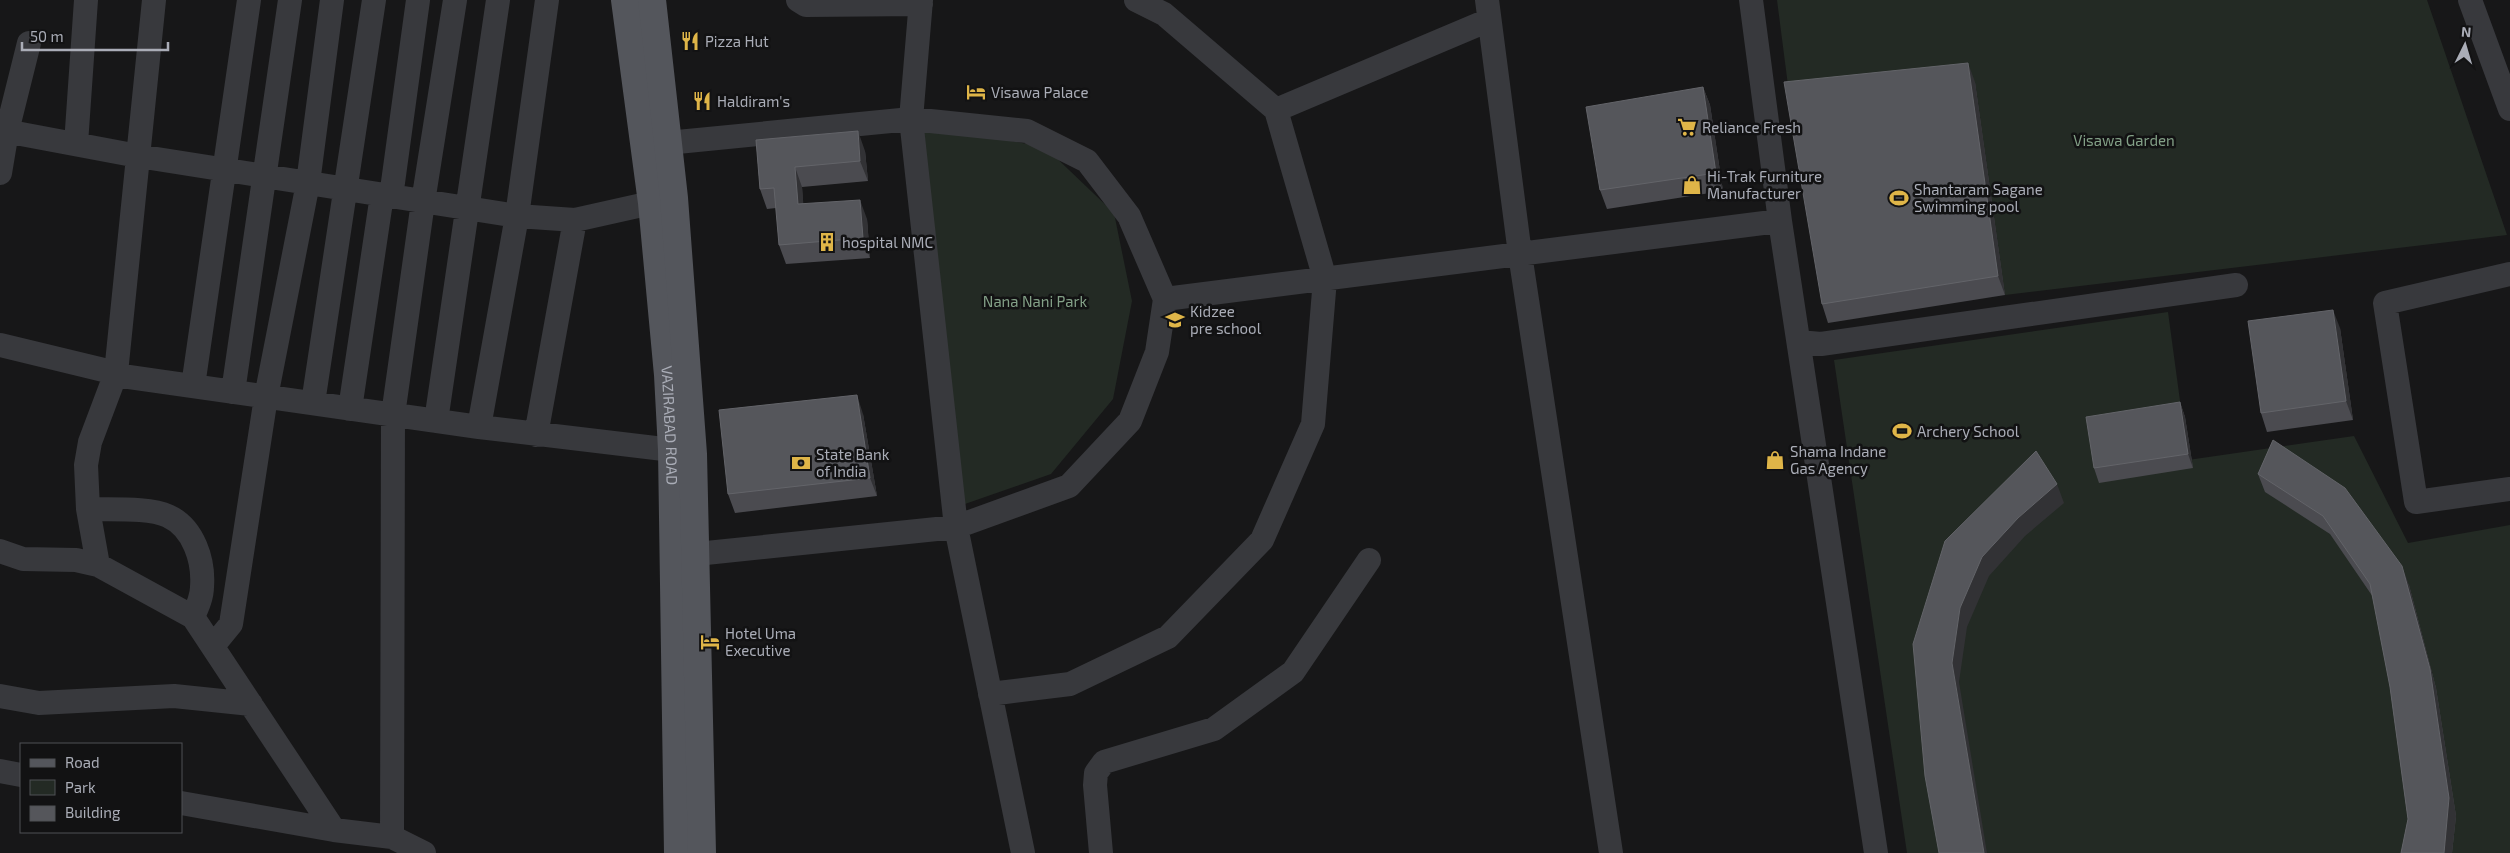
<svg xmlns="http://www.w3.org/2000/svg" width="2510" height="853" font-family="'Exo 2',sans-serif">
<rect width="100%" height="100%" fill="#171718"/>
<path fill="#232a24" d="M1777,0H2427L2507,235L2005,295L1975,82L1790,101Z
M919,131L978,134L1046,148L1114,213L1132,301L1113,399L1051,474L962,505Z
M2168,312L2188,460L2354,436L2408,543L2510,525V853H1907L1834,360Z"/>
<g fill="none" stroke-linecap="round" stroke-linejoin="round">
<path stroke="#38393d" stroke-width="24" d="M154,0L116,373L90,442L86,465L88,509L98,565L193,617L334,830L392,837L424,853
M798,0L806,5L921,4
M921,0L911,119L956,527L1023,853
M1487,0L1520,254L1611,853
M1751,0L1780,221L1876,853
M2470,0L2510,109
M1276,110L1489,20
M0,130L138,156L517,216L575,220L669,199
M667,143L911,119L1027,131L1087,161L1129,216L1165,299L1157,352L1130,421L1069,486L956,527L677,556
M76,144L86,0
M0,173L7,131L29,43
M391,197L418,0
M2510,274L2385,303L2416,502L2510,489
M1165,299L1780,221
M1799,342L1821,344L2236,285
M0,345L116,373
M115,375L479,427L672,450
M193,386L249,0
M233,392L290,0
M313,403L374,0
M350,409L382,195
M436,421L498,0
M479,427L517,216L547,0
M536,435L575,220
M88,509C110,510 149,507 168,516C194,528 204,561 202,587C202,597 197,608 193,617
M0,551L23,559L76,560L98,565
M213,646L231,624L266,397L308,183L332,0
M990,694L1070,684L1168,637L1262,540L1313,424L1325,279L1276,110L1164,14L1136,0
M0,696L39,703L174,696L251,704
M0,771L21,775
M181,803L334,830
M392,837L393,415L423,202L455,0
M1101,853L1095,785L1096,773L1104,762L1214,729L1293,672L1369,560"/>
<g stroke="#54565c" stroke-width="28">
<path id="s1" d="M625,0L652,203L668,375L672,450L678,853"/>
<path d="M652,0L674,198L693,454L702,853"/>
</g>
</g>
<path fill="#4b4b50" d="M1975,82L2005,295L1828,323L1822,304Z
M1703,87L1710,105L1723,191L1607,209L1600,190Z
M756,140L865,151L868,181L802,187L803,204L867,219L870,258L786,264L779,245L776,208L767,209L760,189Z
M2340,328L2353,420L2267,432L2261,413Z
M2180,402L2185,417L2193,468L2099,483L2094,468Z
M863,414L877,496L735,513L728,494Z
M2273,440L2409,585L2436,688L2456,816L2452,853H2401L2408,819L2390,687L2373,597L2330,534L2265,492L2258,474Z"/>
<path fill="#323235" d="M1968,63L1975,82L2005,295L1998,276Z
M1703,87L1710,105L1723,191L1716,173Z
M858,131L865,151L868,181L860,161Z
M795,167L802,187L805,224L798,204Z
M860,200L867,219L870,258L863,238Z
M2333,310L2340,328L2353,420L2346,401Z
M857,395L863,414L877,496L870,478Z
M2180,402L2185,417L2193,468L2188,454Z
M2057,484L2064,503L2025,536L1989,576L1967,627L1959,682L1987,853H1984L1952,663L1960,608L1982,557L2018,518Z
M2402,566L2409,585L2436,688L2456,816L2452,853H2444Z"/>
<path fill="#55565b" stroke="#636469" d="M1968,63L1998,276L1822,304L1784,82Z
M1703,87L1716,173L1600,190L1586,107Z
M858,131L860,161L795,167L798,204L860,200L863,238L779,245L774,188L760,189L756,140Z
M2333,310L2346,401L2261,413L2248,321Z
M857,395L870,478L728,494L719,410Z
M2180,402L2188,454L2094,468L2086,417Z
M2273,440L2345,488L2402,566L2430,669L2449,798L2444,853H2401L2408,819L2390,687L2370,584L2323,516L2258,474Z
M2036,451L2057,484L2018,518L1982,557L1960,608L1952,663L1984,853H1939L1925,776L1913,644L1945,541Z"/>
<defs>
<g id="restaurant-bare" transform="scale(1.5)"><path d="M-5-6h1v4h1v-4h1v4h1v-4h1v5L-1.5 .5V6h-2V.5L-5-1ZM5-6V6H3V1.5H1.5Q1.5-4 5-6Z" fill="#dfb548" stroke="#121213" stroke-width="2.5" paint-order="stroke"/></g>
<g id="hotel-bare" transform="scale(1.5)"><path d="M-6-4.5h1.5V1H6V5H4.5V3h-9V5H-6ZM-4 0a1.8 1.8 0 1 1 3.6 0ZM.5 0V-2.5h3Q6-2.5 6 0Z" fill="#dfb548" stroke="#121213" stroke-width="2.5" paint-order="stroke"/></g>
<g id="supermarket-bare" transform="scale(1.5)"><path d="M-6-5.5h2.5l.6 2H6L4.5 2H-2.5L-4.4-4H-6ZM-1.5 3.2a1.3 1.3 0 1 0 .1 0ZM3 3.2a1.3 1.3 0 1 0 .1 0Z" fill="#dfb548" stroke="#121213" stroke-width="2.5" paint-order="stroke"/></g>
<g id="shop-bare" transform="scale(1.5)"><path d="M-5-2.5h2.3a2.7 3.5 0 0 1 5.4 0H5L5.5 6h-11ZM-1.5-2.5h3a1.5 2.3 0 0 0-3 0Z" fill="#dfb548" stroke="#121213" stroke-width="2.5" paint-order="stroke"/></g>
<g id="stadium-bare" transform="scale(1.5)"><path d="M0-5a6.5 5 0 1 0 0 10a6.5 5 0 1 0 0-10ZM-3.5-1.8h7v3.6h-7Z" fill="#dfb548" stroke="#121213" stroke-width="2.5" paint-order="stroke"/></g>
<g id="building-bare" transform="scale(1.5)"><path d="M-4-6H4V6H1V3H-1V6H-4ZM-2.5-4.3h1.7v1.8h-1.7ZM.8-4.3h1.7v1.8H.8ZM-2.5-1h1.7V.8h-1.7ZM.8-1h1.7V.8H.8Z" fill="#dfb548" stroke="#121213" stroke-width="2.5" paint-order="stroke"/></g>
<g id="school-bare" transform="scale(1.5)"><path d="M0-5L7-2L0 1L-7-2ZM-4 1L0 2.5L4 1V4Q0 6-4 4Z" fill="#dfb548" stroke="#121213" stroke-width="2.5" paint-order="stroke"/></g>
<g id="bank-bare" transform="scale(1.5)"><path d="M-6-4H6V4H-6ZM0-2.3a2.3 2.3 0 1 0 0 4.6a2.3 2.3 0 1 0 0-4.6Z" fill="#dfb548" stroke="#121213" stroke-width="2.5" paint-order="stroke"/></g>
</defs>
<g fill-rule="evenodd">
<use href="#restaurant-bare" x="690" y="41"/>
<use href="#hotel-bare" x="976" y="92"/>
<use href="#restaurant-bare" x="702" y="101"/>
<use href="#supermarket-bare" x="1687" y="127"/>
<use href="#shop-bare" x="1692" y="185"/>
<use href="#stadium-bare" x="1899" y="198"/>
<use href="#building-bare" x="827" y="242"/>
<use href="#school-bare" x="1175" y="320"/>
<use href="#stadium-bare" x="1902" y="431"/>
<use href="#shop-bare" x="1775" y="460"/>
<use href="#bank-bare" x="801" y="463"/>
<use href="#hotel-bare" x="710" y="642"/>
</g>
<g text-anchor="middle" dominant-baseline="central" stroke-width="5" stroke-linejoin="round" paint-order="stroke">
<g font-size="15" fill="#aaadb7" stroke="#121213" text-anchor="start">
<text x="705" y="41">Pizza Hut</text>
<text x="991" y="92">Visawa Palace</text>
<text x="717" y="101">Haldiram's</text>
<text x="1702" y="127">Reliance Fresh</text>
<text x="1707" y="176">Hi-Trak Furniture<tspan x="1707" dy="17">Manufacturer</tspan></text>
<text x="1914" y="189">Shantaram Sagane<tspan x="1914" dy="17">Swimming pool</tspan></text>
<text x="842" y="242">hospital NMC</text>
<text x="1190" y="311">Kidzee<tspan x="1190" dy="17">pre school</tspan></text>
<text x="1917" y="431">Archery School</text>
<text x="1790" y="451">Shama Indane<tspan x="1790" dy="17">Gas Agency</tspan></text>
<text x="816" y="454">State Bank<tspan x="816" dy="17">of India</tspan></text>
<text x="725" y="633">Hotel Uma<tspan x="725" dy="17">Executive</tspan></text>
</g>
<g font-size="15" fill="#83a087" stroke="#121213">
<text x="2124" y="140">Visawa Garden</text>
<text x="1035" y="301">Nana Nani Park</text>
</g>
<g font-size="15" fill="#aaadb7" stroke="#121213">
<text stroke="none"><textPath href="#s1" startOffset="428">VAZIRABAD ROAD</textPath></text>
</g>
</g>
<rect x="20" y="743" width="162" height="90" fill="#121213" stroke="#4f5055"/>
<rect x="30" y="759" width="25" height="8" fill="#54565c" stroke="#4f5055"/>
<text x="65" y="768" font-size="15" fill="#aaadb7">Road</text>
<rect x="30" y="780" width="25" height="15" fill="#232a24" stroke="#4f5055"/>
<text x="65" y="793" font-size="15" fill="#aaadb7">Park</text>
<rect x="30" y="806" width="25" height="15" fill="#55565b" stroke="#4f5055"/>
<text x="65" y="818" font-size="15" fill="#aaadb7">Building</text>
<g transform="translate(2465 45) rotate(5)" stroke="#121213" stroke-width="4" paint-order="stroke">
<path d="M0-4L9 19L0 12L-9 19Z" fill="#aaadb7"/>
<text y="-8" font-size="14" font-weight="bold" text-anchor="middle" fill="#aaadb7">N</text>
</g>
<path d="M22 42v8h146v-8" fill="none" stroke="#aaadb7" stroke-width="2.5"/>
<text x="30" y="42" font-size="15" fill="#aaadb7" stroke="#121213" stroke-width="4" paint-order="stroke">50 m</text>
</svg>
